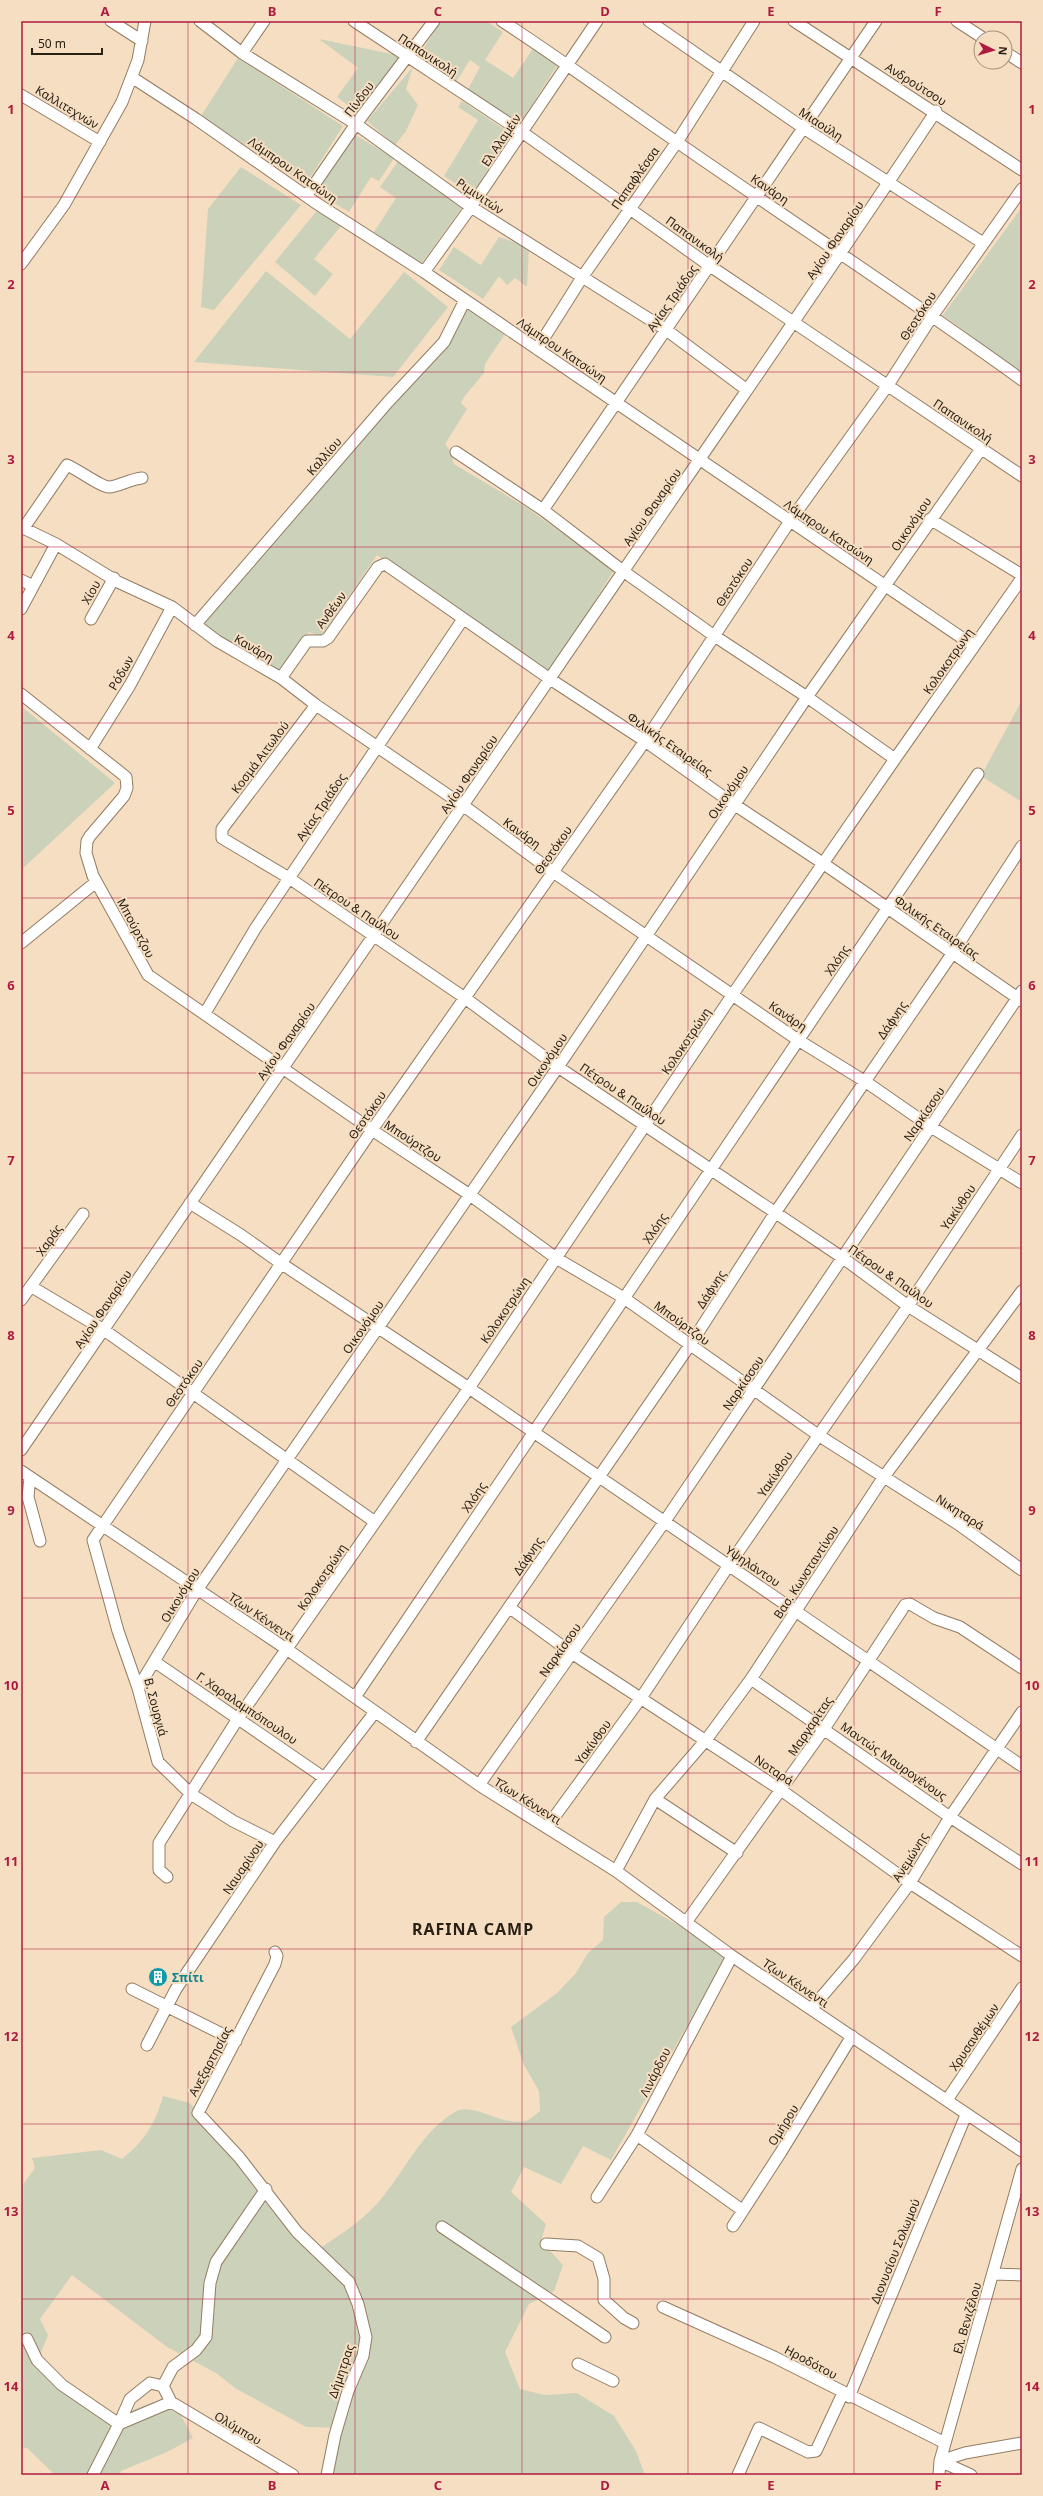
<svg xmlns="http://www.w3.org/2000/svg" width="1043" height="2496" font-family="'Noto Sans',sans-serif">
<rect width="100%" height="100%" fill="#f6dec2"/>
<path fill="#ccd2ba" d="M441,21H486L503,32L485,60L513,78L534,47L558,64L519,125L467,91L480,67L470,60L456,82L418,57Z
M319,39L402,56L359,114L337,97L358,68Z
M238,58L343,126L306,184L201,116Z
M413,67L406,89L418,105L406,131L395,145L367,121Z
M462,101L511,134L472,194L444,176L478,120L458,107Z
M355,135L394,158L379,181L371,177L349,212L316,192Z
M399,160L463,206L421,264L374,232L396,198L380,187Z
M241,167L301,205L214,310L201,307L208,209Z
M1022,207V373L943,315Z
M319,208L341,226L314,259L333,274L315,296L275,262Z
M499,237L529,247L527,287L515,278L507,285L499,276L483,299L439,270L454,247L481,265Z
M266,271L350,339L404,272L448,307L393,377L194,362Z
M466,307L505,334L485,364L484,373L464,397L461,403L467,409L445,444L451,452L454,464L524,506L614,570L548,676L377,555L321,637L309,632L279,677L200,624L386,408Z
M1022,700V802L981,776Z
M21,706L115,783L21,870Z
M621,1902H637L705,1940L726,1957L611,2160L583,2146L561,2184L524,2167L511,2192L546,2224L541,2241L563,2265L554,2291L529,2304L505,2352L520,2389L545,2395L577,2393L614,2416L636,2451L645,2475H332L341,2428L306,2427L235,2388L216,2373L167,2347L72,2275L40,2319L48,2335L35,2367L111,2426L135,2409L153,2402L181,2415L193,2438L167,2452L121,2471L120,2475H55L27,2448H21V2187L35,2168L32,2158L101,2150L122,2159C144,2142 156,2122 163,2096L190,2103L312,2254C331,2240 354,2227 370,2211C401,2181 419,2131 457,2111C475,2102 506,2129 528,2120C532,2118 536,2114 540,2111L539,2091L524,2065L511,2027L557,1993L576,1973L588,1953L603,1940L604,1917Z"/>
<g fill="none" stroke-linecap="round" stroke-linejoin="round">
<g stroke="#927c63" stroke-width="13">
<path id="minor" d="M111,21L142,41
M200,21L242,53L356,124L471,207L665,329L747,390
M354,21L522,132L710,266L1022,476
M502,21C562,60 619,102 677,142C792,222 909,298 1022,380
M649,21L802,127L983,243
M794,21L1022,170
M957,21L983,38
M1005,52L1022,63
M242,53L264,21
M133,78L196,119L316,203L424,272L974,646
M21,95L100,142
M307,195L356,124L434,21
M21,264L64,205L122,102L138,60L145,21
M424,272L471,207L597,21
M537,349L583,276L677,142L754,21
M456,452L543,510L623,571L713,635L807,697L895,759
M543,510L876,21
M930,519L1022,575
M21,527L56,544L118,582L172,607L217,641L281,678L316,705L464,806L553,872L798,1040L866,1082L931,1127L1022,1183
M23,529L67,465C77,469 101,487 109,487C118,487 130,479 142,478
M21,580L33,586
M21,609L56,544
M91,619L114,578
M195,625L388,402L444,342L465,300
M281,678L307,641H323L328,638L378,567L385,564L550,679L645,741L735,805L824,864L1022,1001
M21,694L126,777L127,788L124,796L90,836L87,841L86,853L93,876L148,975L372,1130L470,1195L556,1258L624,1298L818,1435L958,1524L1022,1570
M316,705L222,829V838L289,878L465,998L558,1067L843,1258L908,1306L1022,1378
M90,749L130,685L172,607
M21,943L96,882
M205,1013L255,929L463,619
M190,1203L241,1235L282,1264L469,1388L1022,1766
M32,1287L104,1330L375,1522
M21,1300L83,1214
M21,1450C222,1160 421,868 620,576C725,421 832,268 936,111
M21,1471L288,1650L479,1785L616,1871L732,1956L1022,2151
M30,1477L28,1497L40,1541
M510,1608L573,1654L781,1790L910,1883L1022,1956
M155,1662L323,1777
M751,1679L950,1817L1022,1864
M138,1688L197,1590L558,1067L807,697L981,449
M355,1697L978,774
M416,1742L690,1345L775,1213L952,954L1022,846
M479,1785L665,1521L1022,991
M655,1799L737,1853
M547,1827L641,1698L729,1565L908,1306L1022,1135
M275,1842L233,1821L191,1794L158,1762L138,1688L118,1631L93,1540L372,1130L645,741L790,521L888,385L933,315L1022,189
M616,1871L655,1799L706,1740L751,1679L883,1478L1022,1291
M167,1877L159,1870V1843L239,1717L469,1388L733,994L895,759L1022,578
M687,1921L824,1729L905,1605L910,1604L934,1618L960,1627L1022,1668
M275,1952L277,1956L275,1964L198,2113L239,2157L297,2232L349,2282L358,2304L366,2337L363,2356L348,2391L335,2435L327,2475
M132,1989L236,2041
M811,2009L854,1959L910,1883L950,1817L1022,1712
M147,2045L176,1989L275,1842L375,1712
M947,2100L1022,1988
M637,2135L742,2210
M597,2197L637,2135L732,1956
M733,2226L781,2152L852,2036
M442,2227L605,2337
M546,2244L578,2246L598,2258L604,2279V2300L624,2318L633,2323
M993,2274L1022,2275
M663,2307L774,2357L945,2443
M27,2339L37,2360L62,2385L119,2424L130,2399L150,2383L163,2386
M578,2364L613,2381
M849,2397L966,2115
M171,2402L293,2475
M940,2461L965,2453L1022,2443
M940,2461L971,2475
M93,2475L119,2424L171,2402L163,2386L173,2367L196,2350L206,2337L210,2283L216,2262L266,2189
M738,2475L759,2428L808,2452L816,2451L843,2393
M939,2475L940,2461L1022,2169"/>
</g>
<use href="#minor" stroke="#fff" stroke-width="11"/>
</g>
<path fill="none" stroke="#af1b3f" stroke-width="1" stroke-opacity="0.55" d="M188,21V2475M355,21V2475M522,21V2475M688,21V2475M854,21V2475M21,197H1022M21,372H1022M21,547H1022M21,723H1022M21,898H1022M21,1073H1022M21,1248H1022M21,1423H1022M21,1598H1022M21,1773H1022M21,1949H1022M21,2124H1022M21,2299H1022"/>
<defs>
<g id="building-disc" transform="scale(1)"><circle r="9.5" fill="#0f9aa8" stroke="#f6dec2"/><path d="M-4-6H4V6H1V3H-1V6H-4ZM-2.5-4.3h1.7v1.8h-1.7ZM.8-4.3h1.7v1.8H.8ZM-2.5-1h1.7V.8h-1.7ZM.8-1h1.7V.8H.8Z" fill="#fff"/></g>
</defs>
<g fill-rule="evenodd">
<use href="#building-disc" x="158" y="1977"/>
</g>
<g text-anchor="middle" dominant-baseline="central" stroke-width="4" stroke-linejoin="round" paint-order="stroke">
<g font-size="12" fill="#292016" stroke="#f6dec2">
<text transform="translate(428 55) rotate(33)">Παπανικολή</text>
<text transform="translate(916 84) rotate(32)">Ανδρούτσου</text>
<text transform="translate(359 99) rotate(-53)">Πίνδου</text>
<text transform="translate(67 107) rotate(31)">Καλλιτεχνών</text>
<text transform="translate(821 124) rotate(33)">Μιαούλη</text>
<text transform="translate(501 140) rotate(-56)">Ελ Αλαμέιν</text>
<text transform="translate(293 170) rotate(35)">Λάμπρου Κατσώνη</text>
<text transform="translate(635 178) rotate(-55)">Παπαφλέσσα</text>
<text transform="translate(770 189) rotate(34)">Κανάρη</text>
<text transform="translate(480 196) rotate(34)">Ριμινιτών</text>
<text transform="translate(695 239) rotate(36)">Παπανικολή</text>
<text transform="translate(835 240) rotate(-56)">Αγίου Φαναρίου</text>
<text transform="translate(672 298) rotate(-55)">Αγίας Τριάδος</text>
<text transform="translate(918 316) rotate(-57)">Θεοτόκου</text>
<text transform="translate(562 350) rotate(34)">Λάμπρου Κατσώνη</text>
<text transform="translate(963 421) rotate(34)">Παπανικολή</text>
<text transform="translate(324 456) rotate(-49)">Καλλίου</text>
<text transform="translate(652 507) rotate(-55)">Αγίου Φαναρίου</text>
<text transform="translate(911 524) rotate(-56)">Οικονόμου</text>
<text transform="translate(829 532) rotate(34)">Λάμπρου Κατσώνη</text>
<text transform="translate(734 582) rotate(-56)">Θεοτόκου</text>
<text transform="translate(91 592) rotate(-61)">Χίου</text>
<text transform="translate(331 610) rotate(-54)">Ανθέων</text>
<text transform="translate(254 648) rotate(30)">Κανάρη</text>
<text transform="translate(948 661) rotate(-55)">Κολοκοτρωνη</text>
<text transform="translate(121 673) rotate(-60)">Ρόδων</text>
<text transform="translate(670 744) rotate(35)">Φιλικής Εταιρείας</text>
<text transform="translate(260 757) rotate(-53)">Κοσμά Αιτωλού</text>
<text transform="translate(469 774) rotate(-56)">Αγίου Φαναρίου</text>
<text transform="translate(728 792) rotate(-56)">Οικονόμου</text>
<text transform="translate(321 807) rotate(-56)">Αγίας Τριάδος</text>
<text transform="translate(522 833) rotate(36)">Κανάρη</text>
<text transform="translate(553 850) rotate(-55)">Θεοτόκου</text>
<text transform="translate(357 909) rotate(34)">Πέτρου &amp; Παύλου</text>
<text transform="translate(937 927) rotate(35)">Φιλικής Εταιρείας</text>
<text transform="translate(136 928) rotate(62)">Μπούρτζου</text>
<text transform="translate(837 960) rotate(-56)">Χλόης</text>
<text transform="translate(788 1016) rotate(34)">Κανάρη</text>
<text transform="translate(892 1020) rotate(-56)">Δάφνης</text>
<text transform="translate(286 1041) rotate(-55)">Αγίου Φαναρίου</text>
<text transform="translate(686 1041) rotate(-56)">Κολοκοτρώνη</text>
<text transform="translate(547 1060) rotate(-56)">Οικονόμου</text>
<text transform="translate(623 1094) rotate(34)">Πέτρου &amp; Παύλου</text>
<text transform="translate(924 1114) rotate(-56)">Ναρκίσσου</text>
<text transform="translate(367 1115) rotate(-55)">Θεοτόκου</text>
<text transform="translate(413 1141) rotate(33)">Μπούρτζου</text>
<text transform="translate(958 1207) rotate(-56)">Υακίνθου</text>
<text transform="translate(655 1228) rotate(-56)">Χλόης</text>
<text transform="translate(49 1240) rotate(-55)">Χαράς</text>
<text transform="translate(891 1276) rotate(35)">Πέτρου &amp; Παύλου</text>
<text transform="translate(711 1289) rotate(-57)">Δάφνης</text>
<text transform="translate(103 1309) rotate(-56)">Αγίου Φαναρίου</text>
<text transform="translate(505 1310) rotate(-56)">Κολοκοτρώνη</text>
<text transform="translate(682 1323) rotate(36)">Μπούρτζου</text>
<text transform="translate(363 1327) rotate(-55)">Οικονόμου</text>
<text transform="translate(184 1383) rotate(-55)">Θεοτόκου</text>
<text transform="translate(743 1383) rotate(-56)">Ναρκίσσου</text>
<text transform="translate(775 1474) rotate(-56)">Υακίνθου</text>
<text transform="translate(474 1497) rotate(-56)">Χλόης</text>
<text transform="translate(960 1512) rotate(33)">Νικηταρά</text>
<text transform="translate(528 1556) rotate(-56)">Δάφνης</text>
<text transform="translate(753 1566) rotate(34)">Υψηλάντου</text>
<text transform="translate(806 1572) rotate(-57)">Βασ. Κωνσταντίνου</text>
<text transform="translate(322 1577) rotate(-56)">Κολοκοτρώνη</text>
<text transform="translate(180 1595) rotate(-58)">Οικονόμου</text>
<text transform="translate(262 1617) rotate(34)">Τζων Κέννεντι</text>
<text transform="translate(560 1650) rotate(-55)">Ναρκίσσου</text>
<text transform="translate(156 1707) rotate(75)">Β. Σουργιά</text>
<text transform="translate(247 1708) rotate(34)">Γ. Χαραλαμπόπουλου</text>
<text transform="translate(810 1726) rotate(-56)">Μαργαρίτας</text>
<text transform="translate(593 1742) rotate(-54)">Υακίνθου</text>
<text transform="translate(894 1761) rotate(35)">Μαντώς Μαυρογένους</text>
<text transform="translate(774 1770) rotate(34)">Νοταρά</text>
<text transform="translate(528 1801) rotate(32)">Τζων Κέννεντι</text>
<text transform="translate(910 1857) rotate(-58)">Ανεμώνης</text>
<text transform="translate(243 1867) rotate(-56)">Ναυαρίνου</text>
<text transform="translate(796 1983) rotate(34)">Τζων Κέννεντι</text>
<text transform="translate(974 2037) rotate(-56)">Χρυσανθέμων</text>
<text transform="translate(210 2061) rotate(-62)">Ανεξαρτησίας</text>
<text transform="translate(655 2072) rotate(-63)">Λινάρδου</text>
<text transform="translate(783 2125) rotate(-58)">Ομήρου</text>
<text transform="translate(895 2251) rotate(-68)">Διονυσίου Σολωμού</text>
<text transform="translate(967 2318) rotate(-74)">Ελ. Βενιζέλου</text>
<text transform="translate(811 2362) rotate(28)">Ηροδότου</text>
<text transform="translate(341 2371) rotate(-71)">Δήμητρας</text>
<text transform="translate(238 2428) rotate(31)">Ολύμπου</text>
</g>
<g font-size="12" font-weight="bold" fill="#0d838f" stroke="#f6dec2" text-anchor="start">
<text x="172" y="1977">Σπίτι</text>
</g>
<g font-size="16" font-weight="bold" letter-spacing="1" fill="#292016" stroke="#f6dec2">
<text x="473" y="1929">RAFINA CAMP</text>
</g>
</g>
<rect width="1043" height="2496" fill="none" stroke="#f6dec2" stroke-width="44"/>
<g transform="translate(993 50) rotate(95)"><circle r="19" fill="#f6dec2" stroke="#a4927d"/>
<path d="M0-3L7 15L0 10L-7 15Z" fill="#af1b3f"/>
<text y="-6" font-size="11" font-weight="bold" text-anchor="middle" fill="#292016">N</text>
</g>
<path d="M32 48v6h70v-6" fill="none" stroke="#292016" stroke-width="2"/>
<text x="38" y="48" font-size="12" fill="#292016" stroke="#f6dec2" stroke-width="3" paint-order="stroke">50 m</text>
<rect x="22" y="22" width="999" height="2452" fill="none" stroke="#af1b3f" stroke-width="1.5"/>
<g font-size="13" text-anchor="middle" font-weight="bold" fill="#af1b3f">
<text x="105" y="16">A</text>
<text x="272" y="16">B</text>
<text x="438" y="16">C</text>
<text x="605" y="16">D</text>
<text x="771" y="16">E</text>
<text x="938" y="16">F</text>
<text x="11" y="114">1</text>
<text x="1032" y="114">1</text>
<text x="11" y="289">2</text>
<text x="1032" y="289">2</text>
<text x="11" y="464">3</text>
<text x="1032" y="464">3</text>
<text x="11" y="640">4</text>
<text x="1032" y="640">4</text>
<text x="11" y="815">5</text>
<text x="1032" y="815">5</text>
<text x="11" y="990">6</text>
<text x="1032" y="990">6</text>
<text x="11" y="1165">7</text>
<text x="1032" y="1165">7</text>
<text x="11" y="1340">8</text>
<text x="1032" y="1340">8</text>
<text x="11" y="1515">9</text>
<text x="1032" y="1515">9</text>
<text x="11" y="1690">10</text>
<text x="1032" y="1690">10</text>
<text x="11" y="1866">11</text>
<text x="1032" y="1866">11</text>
<text x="11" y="2041">12</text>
<text x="1032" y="2041">12</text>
<text x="11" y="2216">13</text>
<text x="1032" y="2216">13</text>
<text x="11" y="2391">14</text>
<text x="1032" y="2391">14</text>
<text x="105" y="2490">A</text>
<text x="272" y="2490">B</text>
<text x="438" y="2490">C</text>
<text x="605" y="2490">D</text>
<text x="771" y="2490">E</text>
<text x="938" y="2490">F</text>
</g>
</svg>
